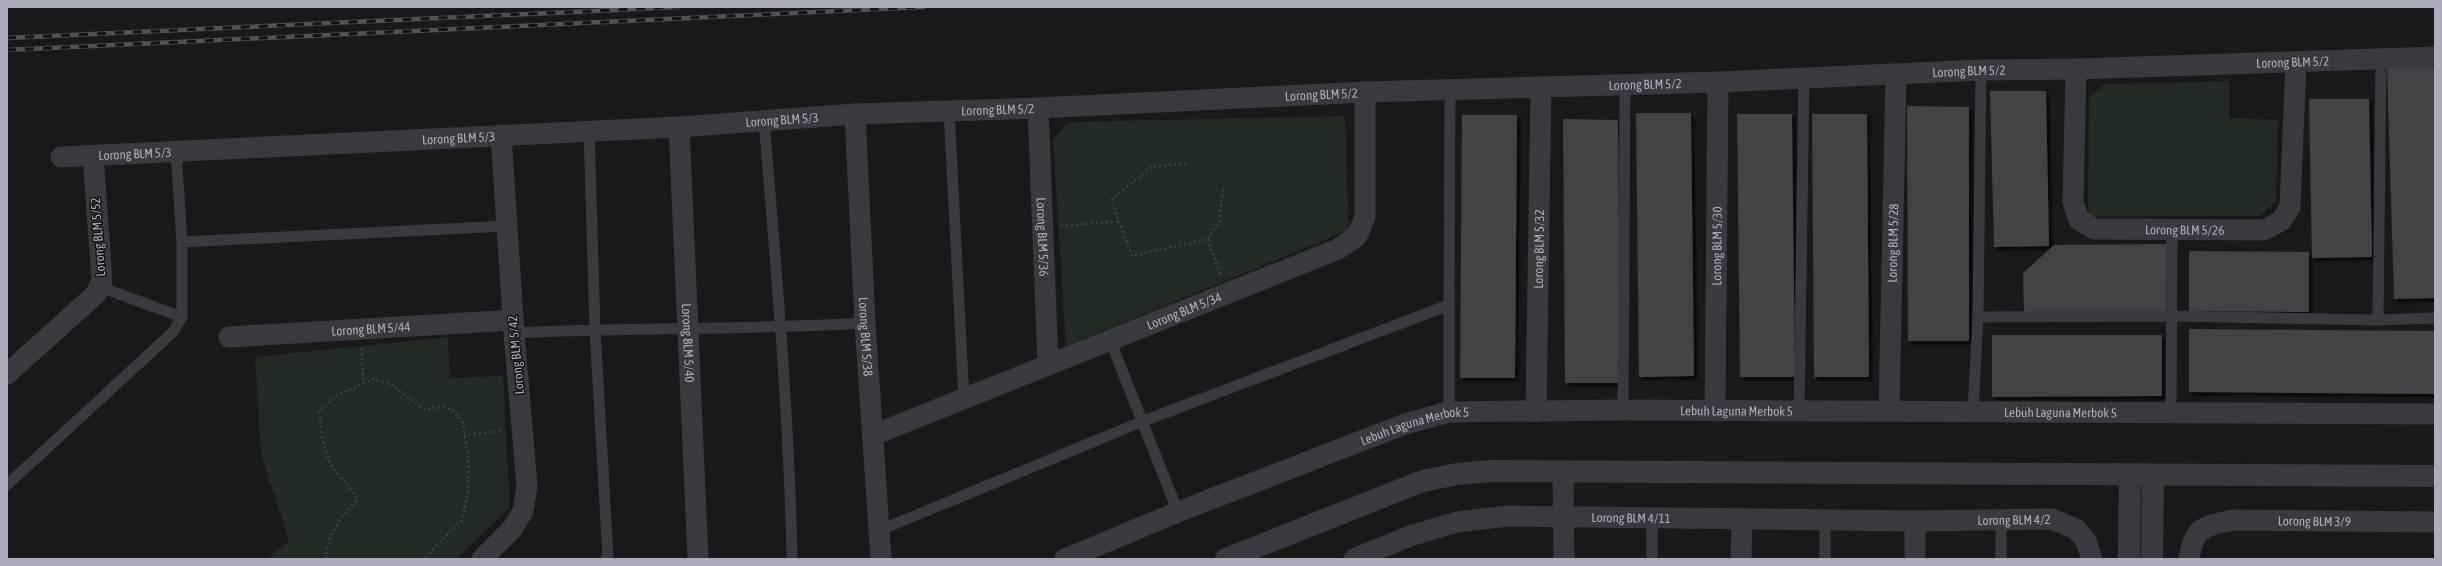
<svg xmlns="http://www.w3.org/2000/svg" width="2442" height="566" font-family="'Asap Condensed',sans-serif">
<defs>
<filter id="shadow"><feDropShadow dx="3.5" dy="3.5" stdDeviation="1" flood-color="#0009"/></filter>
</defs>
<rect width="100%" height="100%" fill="#19181a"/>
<path fill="#222a24" d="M2229,81V118L2278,120L2276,202L2260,216H2088L2089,98L2105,84Z
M1345,116L1349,230L1066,346L1053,139L1069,122Z
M448,337L450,378L503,376L510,508L456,559H267L289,541L261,454L255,357Z"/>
<path fill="#434347" filter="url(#shadow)" d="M2432,67L2435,69V298L2394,299L2387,68Z
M1990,91H2046L2049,246L1994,247Z
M2309,99H2369L2372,257L2312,258Z
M1907,106L1969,107V341H1908Z
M1636,113H1691L1694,376L1639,377Z
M1737,114H1792L1795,377H1740Z
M1812,114H1867L1869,377H1814Z
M1462,115H1517L1515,378H1460Z
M1563,119L1618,120L1620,383H1565Z
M2167,244L2169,313L2024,314L2023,273L2054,245Z
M2189,251L2309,252V312L2189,311Z
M2189,329L2434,331V394L2189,392Z
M1992,335H2162V396L1992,397Z"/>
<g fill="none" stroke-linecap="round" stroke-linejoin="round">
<path stroke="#3f4046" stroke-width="2.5" stroke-dasharray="2 3" stroke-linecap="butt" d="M1186,163L1151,167L1111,200L1132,256L1208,239L1219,221L1224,186
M1061,226L1119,221
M1208,239L1221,275
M362,348L363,382
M464,435L502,431
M326,559C326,535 342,517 357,500C352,488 345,483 337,473C323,456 321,431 319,411L338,395L373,379L390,384L424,409L441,407L452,409L463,423L469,466L467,497L462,520L423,559"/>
<path stroke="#393a3f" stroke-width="11" d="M1981,70L1978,317L2170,316L2378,320L2435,318
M949,110L964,399
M764,120C776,267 789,412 792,559
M589,130L595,329L608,557L606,559
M182,242L507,226
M100,287L182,317
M2378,320L2381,60
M514,333C631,327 748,330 865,323
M1110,340L1178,512
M1623,410L1625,84
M1799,411L1804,78
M1973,411L1978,317
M1449,412V305
M2171,414L2172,229
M7,485L173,332L182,317V242L176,152
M2001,519V559
M878,531L1141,422L1449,305L1450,89
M1652,559V518
M1825,559V520"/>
<g stroke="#393a3f" stroke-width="21">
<path id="s1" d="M2076,69L2073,202L2079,220L2095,229L2264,230L2281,221L2290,207L2296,63"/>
<path id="s2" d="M1038,108L1048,365"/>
<path id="s3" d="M855,114L865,323L881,559"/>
<path id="s4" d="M679,127L698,559"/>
<path id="s5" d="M61,157L679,127L855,114L1038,108L1365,92L1718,82L1981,70L2076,69L2435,57"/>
<path id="s6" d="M229,337L513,320"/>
<path d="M7,374L96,294L102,280L93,156"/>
<path id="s7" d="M1715,411L1718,82"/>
<path id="s8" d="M1889,411L1896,75"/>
<path id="s9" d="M1536,412L1541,87"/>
<path id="s10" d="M873,435L1338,249L1357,236L1365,217V92"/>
<path d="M1563,472L1564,559"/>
<path d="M1915,521V559"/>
<path d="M482,559L513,528L523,511L527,486L514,333L501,135"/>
<path id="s11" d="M1065,559L1178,512L1405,424L1449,412L1623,410L2435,414"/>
<path id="s12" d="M1354,559L1410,536L1457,522L1508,516L1915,521L2052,519L2076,529L2086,541L2092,559"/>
<path d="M1741,559L1742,519"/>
<path id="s13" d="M2189,559C2194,527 2203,526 2233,520L2435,522"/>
</g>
<path stroke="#393a3f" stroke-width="22" d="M1226,559L1423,481L1457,474L1491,471L2435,476
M2129,559L2130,475
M2152,559L2153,475"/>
<g stroke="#505158" stroke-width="4.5">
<path id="rail" d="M7,38L679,7
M7,50L924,7"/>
</g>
<use href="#rail" stroke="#141315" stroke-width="3" stroke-dasharray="9" stroke-linecap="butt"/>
</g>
<g text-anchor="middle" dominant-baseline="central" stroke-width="3" stroke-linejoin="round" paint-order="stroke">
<g font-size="13" fill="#abaeba" stroke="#141315">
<text stroke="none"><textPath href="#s5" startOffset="2234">Lorong BLM 5/2</textPath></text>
<text stroke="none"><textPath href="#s5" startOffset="1910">Lorong BLM 5/2</textPath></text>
<text stroke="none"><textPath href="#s5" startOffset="1586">Lorong BLM 5/2</textPath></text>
<text stroke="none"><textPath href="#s5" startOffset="1262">Lorong BLM 5/2</textPath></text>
<text stroke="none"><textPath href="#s5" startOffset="938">Lorong BLM 5/2</textPath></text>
<text stroke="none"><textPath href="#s5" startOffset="722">Lorong BLM 5/3</textPath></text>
<text stroke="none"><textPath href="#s5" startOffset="398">Lorong BLM 5/3</textPath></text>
<text stroke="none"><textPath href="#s5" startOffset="74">Lorong BLM 5/3</textPath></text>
<text stroke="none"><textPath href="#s1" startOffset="260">Lorong BLM 5/26</textPath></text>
<text transform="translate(98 237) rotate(-94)">Lorong BLM 5/52</text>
<text stroke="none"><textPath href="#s2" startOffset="129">Lorong BLM 5/36</textPath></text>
<text stroke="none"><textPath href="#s8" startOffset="168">Lorong BLM 5/28</textPath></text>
<text stroke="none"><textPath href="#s7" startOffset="165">Lorong BLM 5/30</textPath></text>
<text stroke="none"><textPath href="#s9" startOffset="163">Lorong BLM 5/32</textPath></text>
<text stroke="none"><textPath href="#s10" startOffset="335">Lorong BLM 5/34</textPath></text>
<text stroke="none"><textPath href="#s6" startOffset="142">Lorong BLM 5/44</textPath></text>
<text stroke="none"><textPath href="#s3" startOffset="223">Lorong BLM 5/38</textPath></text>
<text stroke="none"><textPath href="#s4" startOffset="216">Lorong BLM 5/40</textPath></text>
<text transform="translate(516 355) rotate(-95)">Lorong BLM 5/42</text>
<text stroke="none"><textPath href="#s11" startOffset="699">Lebuh Laguna Merbok 5</textPath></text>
<text stroke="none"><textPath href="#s11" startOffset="1023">Lebuh Laguna Merbok 5</textPath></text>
<text stroke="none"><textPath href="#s11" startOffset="375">Lebuh Laguna Merbok 5</textPath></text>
<text stroke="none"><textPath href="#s12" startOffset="284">Lorong BLM 4/11</textPath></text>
<text stroke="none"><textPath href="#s12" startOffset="667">Lorong BLM 4/2</textPath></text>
<text stroke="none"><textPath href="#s13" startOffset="147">Lorong BLM 3/9</textPath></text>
</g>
</g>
<rect width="2442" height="566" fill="none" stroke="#abaeba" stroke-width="16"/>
</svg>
